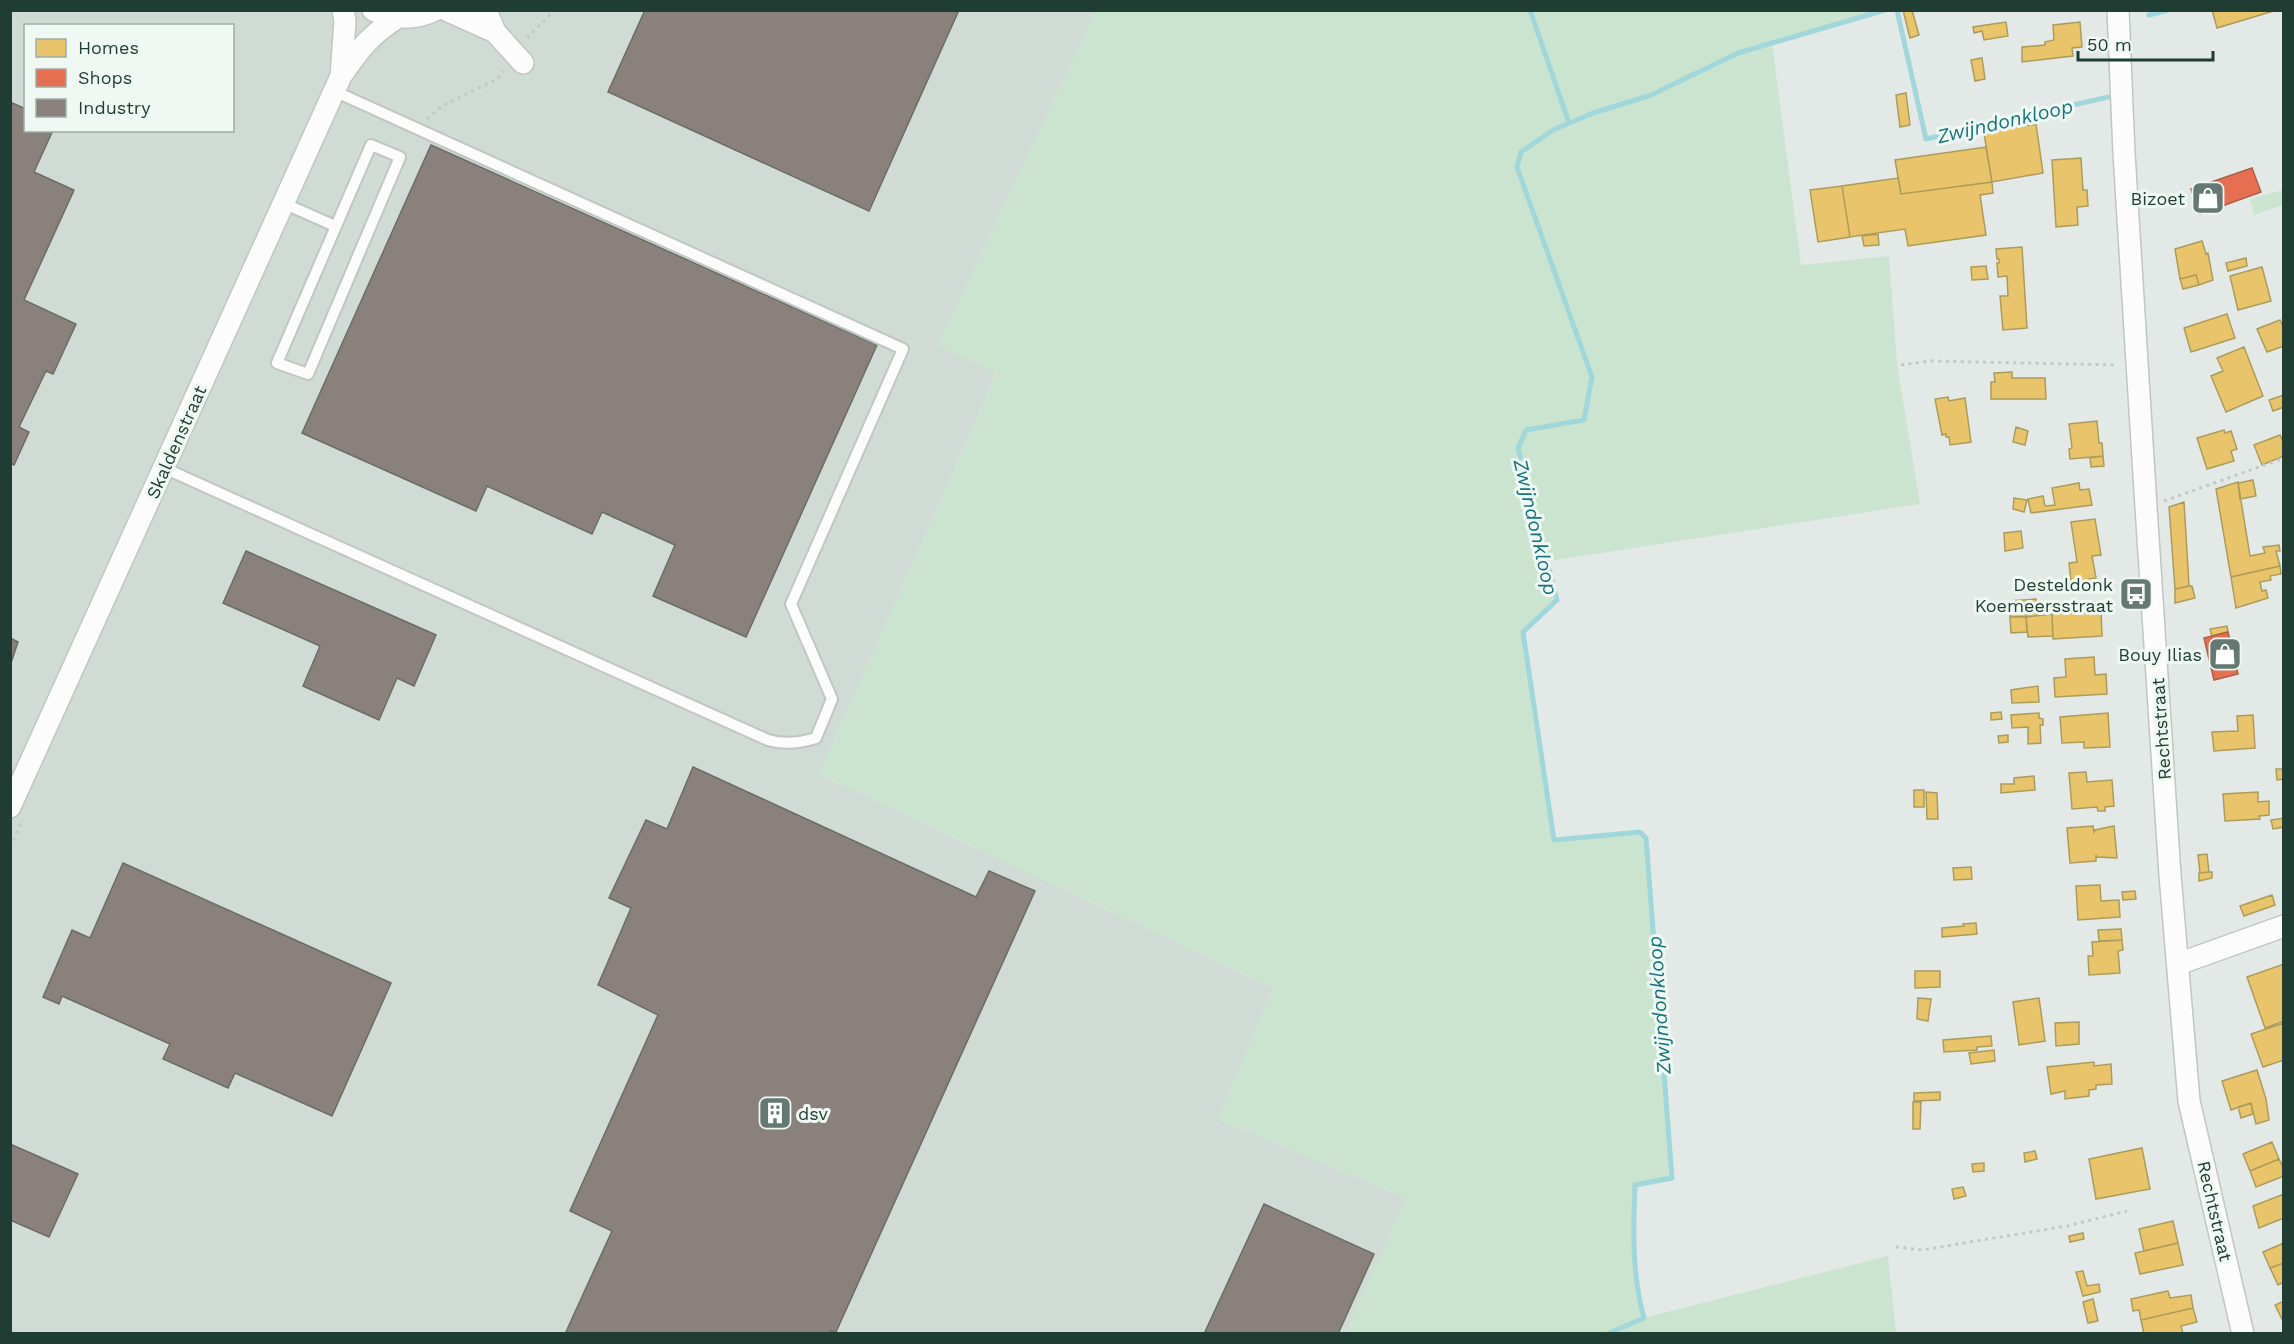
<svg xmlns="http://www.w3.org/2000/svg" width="2294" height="1344" font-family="'Work Sans',sans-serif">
<rect width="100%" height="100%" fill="#e3e9e6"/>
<path fill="#d0dbd5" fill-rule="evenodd" d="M10,11H1096L938,345L997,373L819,774L1273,988L1218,1119L1406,1198L1346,1333H11ZM26,26H232V130H26Z"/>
<path fill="#cbe4d0" d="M1096,11H1885L1772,43L1801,265L1889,256L1897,365L1920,504L1549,561L1557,600L1523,632L1554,839L1640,832L1646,838L1672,1178L1635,1185C1633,1230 1632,1274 1643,1318L1888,1256L1896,1333H1346L1406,1198L1218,1119L1273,988L819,774L997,374L938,345Z
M2283,190V205L2254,215L2250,199Z"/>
<path fill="#e9c46a" stroke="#ac9c5a" stroke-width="1.5" d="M1903,10H1912L1919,35L1910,38Z
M2212,10H2277L2217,28Z
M2006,22L2008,36L1984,40L1982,31L1974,33L1973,27Z
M2080,22L2082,47L2072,48L2073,56L2022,62V47L2045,45V42L2054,40L2053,25Z
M1982,58L1985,79L1975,81L1971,60Z
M1906,93L1910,125L1900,127L1896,95Z
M2036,124L2043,173L1992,182L1984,133Z
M1986,147L1992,182L1901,194L1895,160Z
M2081,158L2083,190H2087L2088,206L2077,207L2078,225L2056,227L2052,160Z
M1898,178L1901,194L1992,182L1993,193L1980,195L1986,235L1908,246L1905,229L1850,237L1842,186Z
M1842,186L1850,237L1818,242L1810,190Z
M1878,234L1879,245L1864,246L1862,236Z
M2202,241L2206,254L2208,253L2213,280L2199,285L2196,275L2180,279L2175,249Z
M2022,247L2027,328L2003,330L2000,296H2008L2007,276L1998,277L1997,263H1999V259H1997L1996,249Z
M2246,258L2247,266L2228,271L2226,263Z
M1986,266L1988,279L1972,280L1971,267Z
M2262,267L2271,301L2238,310L2230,276Z
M2196,275L2199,285L2183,289L2180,279Z
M2227,314L2235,338L2191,352L2184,328Z
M2280,320L2284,328V346L2267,352L2257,329Z
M2244,347L2263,396L2226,412L2211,376L2223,371L2217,358Z
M2012,372V378H2045L2046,399H1991V382H1995L1994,373Z
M2284,395V407L2273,411L2269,400Z
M1948,397L1949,401L1965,398L1971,442L1950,445L1949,437H1946V434L1942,435L1935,399Z
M2097,421L2099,443H2102L2103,456L2070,459L2069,449L2072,448L2069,424Z
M2016,427L2028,431L2025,445L2013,442Z
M2224,430L2225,433L2231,431L2237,449L2231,451L2234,461L2207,469L2197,438Z
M2280,435L2284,444V456L2262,465L2254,445Z
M2103,456L2104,466L2091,467L2090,458Z
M2253,480L2256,496L2240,499L2238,483Z
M2238,482L2250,556L2265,553L2263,547L2279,545L2280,551H2276L2280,566L2231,577L2216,489Z
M2079,483L2080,490L2089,489L2092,505L2031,513L2028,499L2043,496L2045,506L2055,505L2052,488Z
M2014,498L2027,500L2024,512L2013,509Z
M2184,502L2189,586L2175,589L2169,507Z
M2095,519L2101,555L2092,556L2096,578L2071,582L2069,563L2077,562L2071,522Z
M2021,531L2023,548L2005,551L2004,533Z
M2280,566L2281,574L2270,576L2271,580L2260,582L2262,591L2266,590L2268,598L2236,608L2231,577Z
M2189,586H2192L2195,598L2175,603V589Z
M2036,599L2037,616L2010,617L2009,601Z
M2101,611L2102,636L2053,639L2052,614Z
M2052,614L2053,636L2028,637L2026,617Z
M2010,617H2026L2027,632L2011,633Z
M2227,626L2228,632L2212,636L2210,629Z
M2094,657L2095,675L2106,674L2107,694L2055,697L2054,678L2066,677L2065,659Z
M2038,686L2039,702L2012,703L2011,690Z
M2001,712L2002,719L1991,720V713Z
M2039,713V718L2043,719V725H2040L2041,743L2028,744V727L2012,728L2011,715Z
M2108,713L2110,747L2084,748V742L2062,743L2060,717Z
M2253,715L2255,748L2214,751L2212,732L2238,731L2237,716Z
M2008,735V742L1999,743L1998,736Z
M2276,769H2284V779L2277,780Z
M2086,772L2087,782L2112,780L2114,806L2105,807V811H2098L2097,807L2072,809L2069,773Z
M2034,776L2035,790L2001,793V784H2014V778Z
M1914,790H1924V807H1914Z
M1926,792L1937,793L1938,819H1927Z
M2258,792V802L2269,801V815L2259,816L2260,819L2225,821L2223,794Z
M2284,818V827L2273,829L2271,820Z
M2093,826L2094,832L2095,830L2114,826L2117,858L2097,857L2096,855V861L2070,863L2067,828Z
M2207,854L2209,872L2200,873L2198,855Z
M1971,867L1972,879L1954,880L1953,868Z
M2209,872H2212V878L2199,881V873Z
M2100,885L2101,901L2119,900L2120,917L2078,920L2076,886Z
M2135,891L2136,899L2123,900L2122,892Z
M2272,895L2275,905L2244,916L2240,906Z
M1976,923L1977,934L1942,937V928L1964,926L1963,924Z
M2121,929L2122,940L2099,941L2098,930Z
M2122,940L2123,950L2118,951L2120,973L2089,975L2088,956H2093L2092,942Z
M2284,964V1021L2265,1028L2247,977Z
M1915,971H1940V987L1915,988Z
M1918,998L1931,999L1928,1021L1917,1019Z
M2039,998L2045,1041L2019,1045L2013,1002Z
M2079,1022V1044L2056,1046L2055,1023Z
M2284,1023V1060L2263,1067L2251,1034Z
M1991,1036L1992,1046L1977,1047V1050L1944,1052L1943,1040Z
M1994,1050L1995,1061L1971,1064L1969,1053Z
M2094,1062V1066L2111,1064L2112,1084L2096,1085V1089L2089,1090V1096L2065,1099V1091L2051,1094L2047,1067Z
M2257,1070L2266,1099L2269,1120L2256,1124L2251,1103L2231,1110L2222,1081Z
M1940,1092V1100L1914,1101V1093Z
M1913,1102H1921L1920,1129H1913Z
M2251,1103L2253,1114L2241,1118L2238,1107Z
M2272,1142L2279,1159L2250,1171L2243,1154Z
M2142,1148L2150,1189L2096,1199L2089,1159Z
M2035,1151L2037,1159L2025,1162L2024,1153Z
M2279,1159L2284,1169V1176L2256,1187L2250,1171Z
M1984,1163V1171L1973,1172L1972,1164Z
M1963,1187L1966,1196L1954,1199L1952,1189Z
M2284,1194V1218L2259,1228L2253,1206Z
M2173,1221L2178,1243L2144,1251L2139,1229Z
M2083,1233L2084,1239L2070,1242L2069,1236Z
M2178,1243L2183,1265L2140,1274L2135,1253Z
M2284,1243V1263L2270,1268L2263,1252Z
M2284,1263V1282L2278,1285L2270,1268Z
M2083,1271L2087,1286L2099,1284L2100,1292L2083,1296L2076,1272Z
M2168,1291L2170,1298L2191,1295L2193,1308L2141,1320L2139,1310L2133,1311L2131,1299Z
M2093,1299L2098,1321L2088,1323L2083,1302Z
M2284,1301V1321H2283L2275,1305Z
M2193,1308L2197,1322L2181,1326L2183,1333L2144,1334L2141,1320Z"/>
<path fill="#e76f51" stroke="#ab6048" stroke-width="1.5" d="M2252,168L2261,192L2200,214L2191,189Z
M2228,632L2238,674L2214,680L2204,638Z"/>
<path fill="#8a817c" stroke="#6a6d66" stroke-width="1.5" d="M645,10H959L869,211L608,92Z
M10,102L26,109V130H53L34,172L74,190L24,300L76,324L53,374L46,371L19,427L29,432L14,465L10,463Z
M431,145L877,345L746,637L653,596L675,545L602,512L592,534L487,486L476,511L302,433Z
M246,551L436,635L414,686L397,678L379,720L303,686L320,646L223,603Z
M10,638L18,642L10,666Z
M693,767L976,897L989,871L1035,891L836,1332L830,1331L829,1334H565L612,1231L570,1211L658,1015L598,985L631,908L609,898L646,820L667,829Z
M123,863L391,983L332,1116L235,1073L228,1088L163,1059L170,1044L62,996L59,1004L43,997L72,930L90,938Z
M10,1144L78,1174L49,1237L10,1220Z
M1264,1204L1374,1254L1338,1334H1204Z"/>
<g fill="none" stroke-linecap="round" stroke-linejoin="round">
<path stroke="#a0d7da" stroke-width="5" d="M1530,10L1569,123
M1897,10L1926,139L2108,97
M2149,15L2168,10
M1607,1334L1644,1318C1632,1274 1633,1231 1635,1185L1672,1178L1646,838L1640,832L1554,840L1523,632L1557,600L1518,448L1526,430L1584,420L1592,377L1517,167L1521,152L1553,130L1593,113L1651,95L1738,53L1885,10"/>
<g stroke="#c0c6c3" stroke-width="14">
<path id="service" d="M371,145L400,157L308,374L277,363Z
M283,203L335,226
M164,468L768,740C784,745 800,743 816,738L832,699L791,604L903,349L334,91"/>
</g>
<g stroke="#c0c6c3" stroke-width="24">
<path id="minor" d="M373,10C392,19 416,20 435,10
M446,10L495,32
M486,10L495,32L523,63
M2118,10L2124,153L2146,507L2170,875L2189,1101L2243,1334
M341,76L345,21L343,10
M10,807L341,76C361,47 370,35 400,16
M2178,964L2284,926"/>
</g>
<path stroke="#c0c9c4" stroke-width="3" stroke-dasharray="3 4.5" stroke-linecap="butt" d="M527,38L552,13
M427,119L442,106L497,79L504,71
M1901,365L1930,361L2118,365
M2164,501L2284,458
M10,847L21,824
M1896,1247L1922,1250L2067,1226L2127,1211"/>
<use href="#service" stroke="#fbfcfb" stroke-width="10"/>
<use href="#minor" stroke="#fbfcfb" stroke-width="21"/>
</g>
<defs>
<g id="shop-square" transform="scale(1.725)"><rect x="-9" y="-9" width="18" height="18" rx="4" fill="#647972" stroke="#f0f8f4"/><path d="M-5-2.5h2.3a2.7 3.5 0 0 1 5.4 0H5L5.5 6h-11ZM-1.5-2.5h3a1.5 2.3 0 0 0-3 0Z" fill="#fff"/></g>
<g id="bus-square" transform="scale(1.725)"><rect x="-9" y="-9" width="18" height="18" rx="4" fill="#647972" stroke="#f0f8f4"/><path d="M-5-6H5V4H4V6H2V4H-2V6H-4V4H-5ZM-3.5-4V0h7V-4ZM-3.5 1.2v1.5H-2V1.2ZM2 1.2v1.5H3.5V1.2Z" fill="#fff"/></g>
<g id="building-square" transform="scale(1.725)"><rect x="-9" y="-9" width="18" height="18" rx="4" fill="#647972" stroke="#f0f8f4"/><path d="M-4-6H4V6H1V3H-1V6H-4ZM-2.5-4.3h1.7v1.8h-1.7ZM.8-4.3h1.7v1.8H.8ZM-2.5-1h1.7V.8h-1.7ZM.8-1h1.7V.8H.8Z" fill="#fff"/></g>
</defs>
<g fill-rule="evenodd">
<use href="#shop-square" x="2208" y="198"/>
<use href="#bus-square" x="2136" y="594"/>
<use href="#shop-square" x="2225" y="654"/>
<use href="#building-square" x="775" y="1113"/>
</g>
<g text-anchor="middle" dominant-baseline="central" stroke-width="6" stroke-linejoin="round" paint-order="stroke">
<g font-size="18" fill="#1f3d33" stroke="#f0f8f4" text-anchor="end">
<text x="2185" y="198">Bizoet</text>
<text x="2113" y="584">Desteldonk<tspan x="2113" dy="21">Koemeersstraat</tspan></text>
<text x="2202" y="654">Bouy Ilias</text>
<text x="798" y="1113" text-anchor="start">dsv</text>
</g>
<g font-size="18" fill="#1f3d33" stroke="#f0f8f4">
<text transform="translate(176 442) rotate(-66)">Skaldenstraat</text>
<text transform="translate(2161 729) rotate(-94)">Rechtstraat</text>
<text transform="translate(2215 1211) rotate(77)">Rechtstraat</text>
</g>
<g font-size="20" font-style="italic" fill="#16747d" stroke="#f0f8f4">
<text transform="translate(2005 121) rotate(-13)">Zwijndonkloop</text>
<text transform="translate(1536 527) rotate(77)">Zwijndonkloop</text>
<text transform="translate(1659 1005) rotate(-94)">Zwijndonkloop</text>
</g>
</g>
<rect width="2294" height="1344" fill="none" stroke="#1f3d33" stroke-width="24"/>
<rect x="24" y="24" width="210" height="108" fill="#f0f8f4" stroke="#9cada7" stroke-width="1.5"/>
<rect x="36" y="39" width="30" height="18" fill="#e9c46a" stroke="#9cada7" stroke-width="1.5"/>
<text x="78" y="54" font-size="18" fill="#1f3d33">Homes</text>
<rect x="36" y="69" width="30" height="18" fill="#e76f51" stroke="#9cada7" stroke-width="1.5"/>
<text x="78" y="84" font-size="18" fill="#1f3d33">Shops</text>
<rect x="36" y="99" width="30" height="18" fill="#8a817c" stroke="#9cada7" stroke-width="1.5"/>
<text x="78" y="114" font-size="18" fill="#1f3d33">Industry</text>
<path d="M2078 51v9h135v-9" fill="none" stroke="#1f3d33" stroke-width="3"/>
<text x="2087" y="51" font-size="18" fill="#1f3d33" stroke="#f0f8f4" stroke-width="4.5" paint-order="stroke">50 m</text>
</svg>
